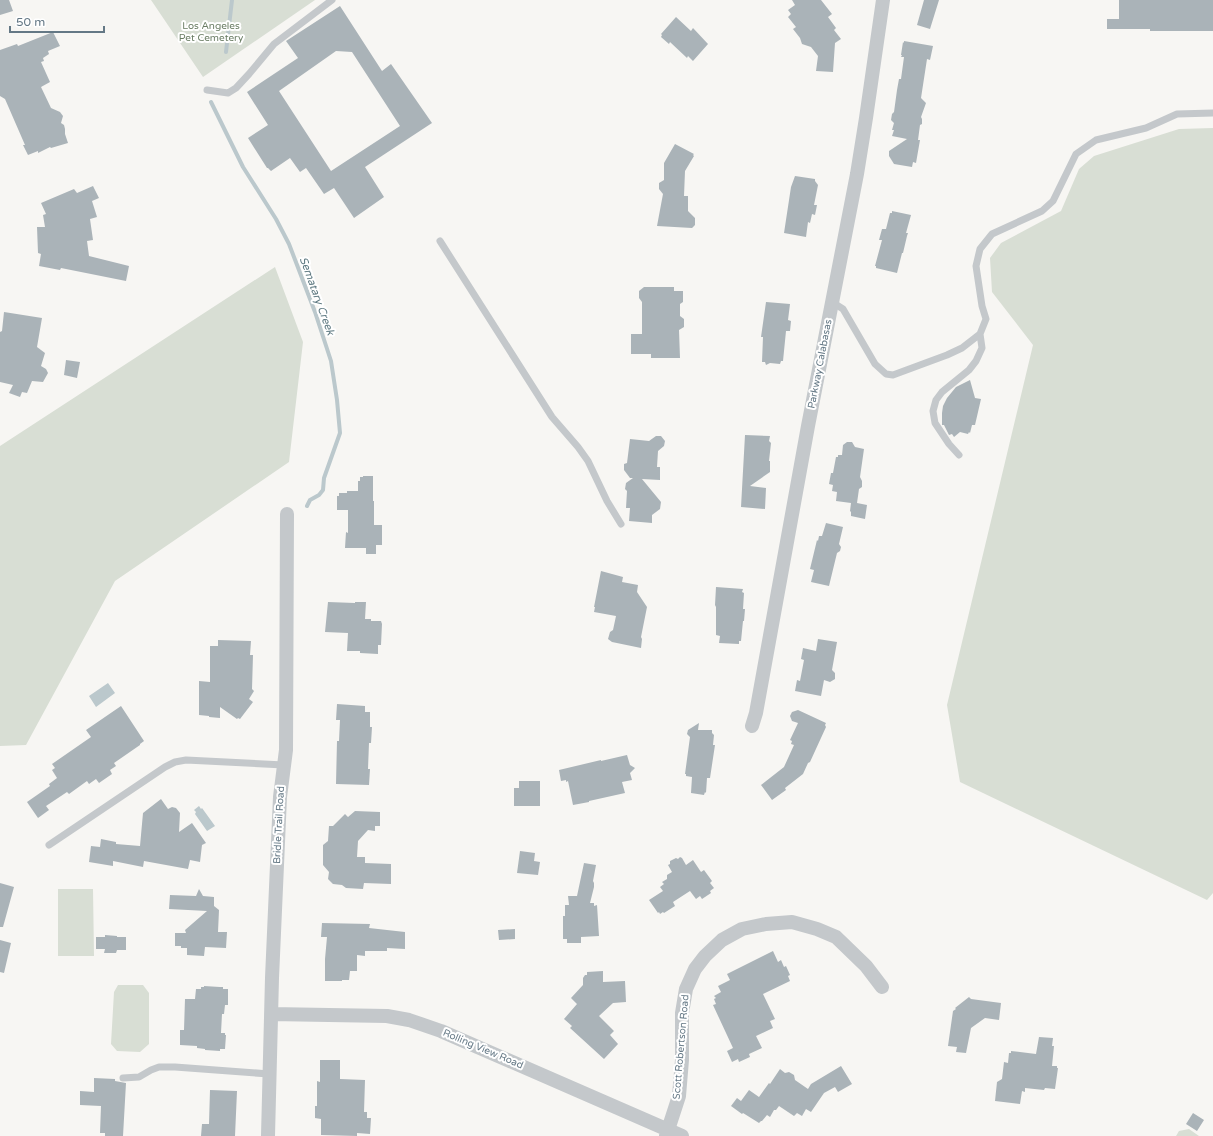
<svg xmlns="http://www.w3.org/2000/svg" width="1213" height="1136" font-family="'Varela Round',sans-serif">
<rect width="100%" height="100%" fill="#f7f6f3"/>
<path fill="#d8ded4" d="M151,0H315L203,77Z
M1213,128V893L1207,900L960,782L947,705L1033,345L992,292L990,258L1001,243L1061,211L1079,169L1094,156L1179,129Z
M275,267L303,342L289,462L115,581L26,745L0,746V446Z
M58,889H93L94,956H58Z
M118,985H143L149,993V1044L140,1052L117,1051L111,1044L114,992Z
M1189,1129L1199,1136H1176L1179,1131Z"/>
<path fill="#bbc8cc" d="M108,683L115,693L96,707L89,696Z
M199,806L201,809L202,808L215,826L207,831L195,814L196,812L194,810Z"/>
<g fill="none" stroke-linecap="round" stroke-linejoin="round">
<path stroke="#bbc8cc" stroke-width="4" d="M226,52L232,0
M211,102L243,167L276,219L289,244L315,312L331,361L337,400L340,433L324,478L323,490L319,495L310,500L307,506"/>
</g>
<path fill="#aab3b8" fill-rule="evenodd" d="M0,0H9L13,11L0,15Z
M792,0H821L832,14L828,17L836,28L834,30L841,39L835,43L833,72L816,71L818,56L811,47L802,44L800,38L793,29L796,27L788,17L791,14L788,10L795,5Z
M924,0H939L930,29L917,25Z
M1119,0H1213V31H1150V29H1107V19H1119Z
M340,6L382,71L391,64L432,123L365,167L384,197L354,218L334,188L324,194L306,168L300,172L290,158L271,171L268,168H267L248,138L268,125L247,92L298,58L286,41ZM336,51L352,52L400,126L331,171L279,91Z
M676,17L691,31L693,28L708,44L693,61L688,56L687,58L670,42L669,44L661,37L662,35L661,34Z
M53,32L60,46L48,51L49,54L43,58L44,61L41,62L50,82L41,87L51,108L60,112L63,116L61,123L64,125L65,129V134L68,143L51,148L50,147L38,153V151L28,155L23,145H25L5,99L0,96V50L17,44L18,46Z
M904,41L933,46L930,60L927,59L921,98L926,103L921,117L922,119V124L920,125L918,140H920L916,163L913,162L912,167L894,164L889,156V151L907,139L892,136L894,130H892L894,123L891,120L892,114L894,112L897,90L899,79H901L904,57H901L902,55H901L903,42L904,43Z
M675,144L694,154L693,155L694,156L685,171L684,196H688V211L695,218V225L692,228L657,226L663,194L659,189V183L664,180V163Z
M795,176L815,179V181L818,185L814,205H817L815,215L812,214L810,223L808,222L806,237L784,233L791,187Z
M93,186L99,198L92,201L97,217L90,219L93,240L87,241L89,256L129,266L126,281L61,268L60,270L39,266L41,254L38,253L37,227H45L43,215L46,214L41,203L74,189L77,193Z
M892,211L911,215L906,233H908L907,236L903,253H902L897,273L876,268V266H875L882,240H879L882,229H886L890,213H892Z
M644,287H674V291H683V302L680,304V316L684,319V327L679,330L680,358H651V354H631V334H642V302L639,298V291Z
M766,302L790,304L788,320L791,321L790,331H786L783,361H781L780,364L770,363L766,365L765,362H762L763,337H761Z
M4,312L42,318L37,347L45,353L41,366L46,369L48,373L43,382L32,381L27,393L22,392L20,397L9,393L13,385L0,382V332L2,331Z
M66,360L80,362L77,378L64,375Z
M970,380L975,398L981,399L975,425H972L970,433L969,432L968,434L960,432L954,437L952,434L949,435L944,425H942V413L943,406L947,398L956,387Z
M745,435L770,436L769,441L771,443L769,461H770V472L750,486L766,488L765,509L741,507Z
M656,436H661L665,441L664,446L658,451L657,467H660V480L642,479L661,502L660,509L652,515V523L629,521L630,508H626L627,491L625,489L626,483L633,478H630L624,470V464L627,463L630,439L649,441Z
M847,442H852L855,447L864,449L860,477L862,481V487L859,489L857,503L867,505L865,519L851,516V512L850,511L851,503L836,501L837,492L832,491L833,485L829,484L831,473H833L836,457H838V455H842L843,445Z
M363,476H373V501H374V525H382V545H376V554H366V548H345L346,532L348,533V510H337V496H339V493H347V491H358V481H360V477H363Z
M826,523L843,527L839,544L841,547L840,551L837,553L829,586L811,582L814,570L810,569L817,540L818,541L819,536H822Z
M601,571L623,577L622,582L638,585L637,592L647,607L641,637L642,639L641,648L612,642L608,639L610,632L613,630L616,616L594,612L595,607H594Z
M716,587L743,589L742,592L744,593L743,609H745L744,621H743L741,641H739V644L719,643L720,636L716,635V607L715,605Z
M328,602L355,603V602H366L365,619H371V621H381L382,624L381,645H378V654L360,653V651H347L348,633L325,632Z
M818,639L837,642L832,670L835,673V679L830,682L824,680L821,696L795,691L797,680L800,681L804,660L801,659L803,648L816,651Z
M218,640L251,641L250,655H253L252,689L254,691L249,699L253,702L240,719L238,718L237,719L220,707V718L209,717V716L199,715V681L210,682V646H218Z
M337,704L365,706V712H370V727H372L371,743H369L368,769H370L369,785L336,784L337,741H339L340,720H336Z
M121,706L144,741L140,744V745L114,763L116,766L110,770L112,774L99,783L96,779L89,784L87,781L69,794L67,792L46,806L49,810L38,818L27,802L50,786L49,784L57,778L52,770L55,768L52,764L91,737L86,730Z
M798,710L826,723L825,725L826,727L810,762L808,763L803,774L785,788L786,790L772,800L761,785L784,767L794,745L791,744L792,741L790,740L798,723L792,721L790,716L792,712Z
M699,723L698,730H712V733L714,735L713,745H715L710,778H707L706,793L705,792L704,795L691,793L692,777L686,776V774H685L690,737L687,734L688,730Z
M627,755L630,765L635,768L630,773L632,780L622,782L625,793L589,801V802L573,805L568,781L566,782V780L561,781L559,770L601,760V761Z
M519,781H540V806H514V788H519Z
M161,799L168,809L172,807L176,808L180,813L179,832L192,823L206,843L202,845L200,862L190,860L188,869L144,861L143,867L113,861V866L89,862L91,846L100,847L101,839L116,842V844L140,846L143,813Z
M355,811L380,812V826H375V831L368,830L358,841L357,857H365V863L391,864V884L364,883L363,889L346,888L342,885L333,884L328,879L329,872L323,865V845L328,841L329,826H333L345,814L348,817Z
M520,851L535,853L534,861L540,862L538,875L517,873Z
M680,857L682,858L686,865L693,860L701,872L704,870L712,881L710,883L714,888L710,891L711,893L702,899L700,896L696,899L690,891L673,902L675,906L664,913L663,912L660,914L659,912L658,913L649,900L663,891L660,887L664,884L662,882L667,879V875L672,872L668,865L670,864V861L676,858L678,859Z
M584,863L596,865L593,881L594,883V887L590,903H594V906L597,905L599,936L581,937V943H567V939H563V916H565V905H569L568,896H577Z
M0,883L14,887L3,927H0Z
M199,889L203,896L214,897V906L219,910L218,932H227L226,948L205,947L204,956L187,955V948H181V946H175V933H186L185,930L207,911L169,909L170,895L196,896Z
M322,923L370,924L369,928L405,932V949L387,948V951H365V956L357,955V971H350L349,980H342V981H325V959L327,937H321Z
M515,929V939L499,940L498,930Z
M105,935L117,936V937H126V950H117L116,953H104L105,949H96V937H105Z
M0,940L11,943L4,973L0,972Z
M773,951L778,962L781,960L784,967L786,966L790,975L788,976L790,981L763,994L775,1019L770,1021L773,1028L756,1036L762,1048L749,1054L750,1057L739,1062L738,1059L732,1062L727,1051L733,1048L713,1005L716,1004L714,999L716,998L714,996L721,992L718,986L730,980L727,974Z
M603,971V982L625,981L626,1002L613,1003L599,1016L614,1031L610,1035L618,1044L604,1059L570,1028L572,1026L564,1019L577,1004L571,998L583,985V978L585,975H587V972Z
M204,986L220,987H223V989H228V1005H225L224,1014H222L221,1033H225V1035H226L225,1049H220V1051L205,1050V1049L197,1048V1046L180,1045V1030H184L185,999H195L196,989H201V987H204Z
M969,997L971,999L1001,1003L999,1020L985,1018L971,1028L966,1053L956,1052L957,1047L948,1046L953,1011L956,1009L955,1008Z
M1039,1037L1053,1038L1052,1046H1054L1052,1066H1057V1068H1058L1055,1089L1045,1088L1044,1090L1025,1088V1092L1022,1091L1020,1104L995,1101L997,1082L1002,1079L1004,1062L1008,1063L1009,1053H1011V1051L1036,1054Z
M320,1060H340V1079L365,1080L364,1112H367V1118H371L370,1134L357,1133V1136L321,1135V1119L315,1118V1106H317V1081L320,1082Z
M841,1066L852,1084L838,1092L835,1087L824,1093L811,1112L806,1109L802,1116L797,1113L794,1116L779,1106L776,1110H774L770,1117L767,1115L762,1121H761L759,1123L743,1113L742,1114L731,1106L737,1098L741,1101L749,1090L759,1097L769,1083L770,1084L780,1069L785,1073L789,1072L794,1075L795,1080L808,1089L811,1084Z
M94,1078L115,1079V1081L126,1083L123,1136H105V1133H100L101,1106L80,1105V1091L94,1092Z
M210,1090L237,1091L235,1136H201L202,1124H209Z
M1193,1113L1204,1120L1197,1131L1186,1124Z"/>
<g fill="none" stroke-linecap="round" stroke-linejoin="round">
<path stroke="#c4c8cb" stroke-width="7" d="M207,90L228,93L236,88L249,74L274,44L332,0
M440,241L552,417L578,447L588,461L607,501L621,524
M832,302L843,309L875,364L886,374L893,375L947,355L962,348L980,334L986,319L982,306L976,266L980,249L992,234L1042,211L1053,201L1076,154L1096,140L1146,128L1177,114L1213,113
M959,455L949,444L935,423L933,411L936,400L942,392L969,370L976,361L982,348L980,334
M49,845L165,767L175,762L186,760L284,765
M123,1078L139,1077L151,1070L159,1067H175L269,1074"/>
<path stroke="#c4c8cb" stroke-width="14" d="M752,726L756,713L808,426L857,174L866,118L883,0
M271,1014L387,1016L409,1020L441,1031L682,1136
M268,1136L272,978L280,797L286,750L287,514
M666,1136L679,1096L682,1060V1013L686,989L695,969L705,956L722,940L742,929L766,924L792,922L817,929L836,937L866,966L882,987"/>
</g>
<g text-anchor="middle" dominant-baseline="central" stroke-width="4" stroke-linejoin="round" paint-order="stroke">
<g font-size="10" fill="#697c63" stroke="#fff">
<text x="211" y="26">Los Angeles<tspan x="211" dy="12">Pet Cemetery</tspan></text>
</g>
<g font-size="10" fill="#647885" stroke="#fff">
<text transform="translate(820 364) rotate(-79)">Parkway Calabasas</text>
<text transform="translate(279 825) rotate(-87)">Bridle Trail Road</text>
<text transform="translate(681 1047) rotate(-85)">Scott Robertson Road</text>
<text transform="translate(483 1049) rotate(23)">Rolling View Road</text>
</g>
<g font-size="11" font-style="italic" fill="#5f7a82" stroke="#fff">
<text transform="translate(317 296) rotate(70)">Sematary Creek</text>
</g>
</g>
<path d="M10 26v6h94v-6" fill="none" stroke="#647885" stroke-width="2"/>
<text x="16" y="26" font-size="12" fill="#647885" stroke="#ffffff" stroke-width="3" paint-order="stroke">50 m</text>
</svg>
